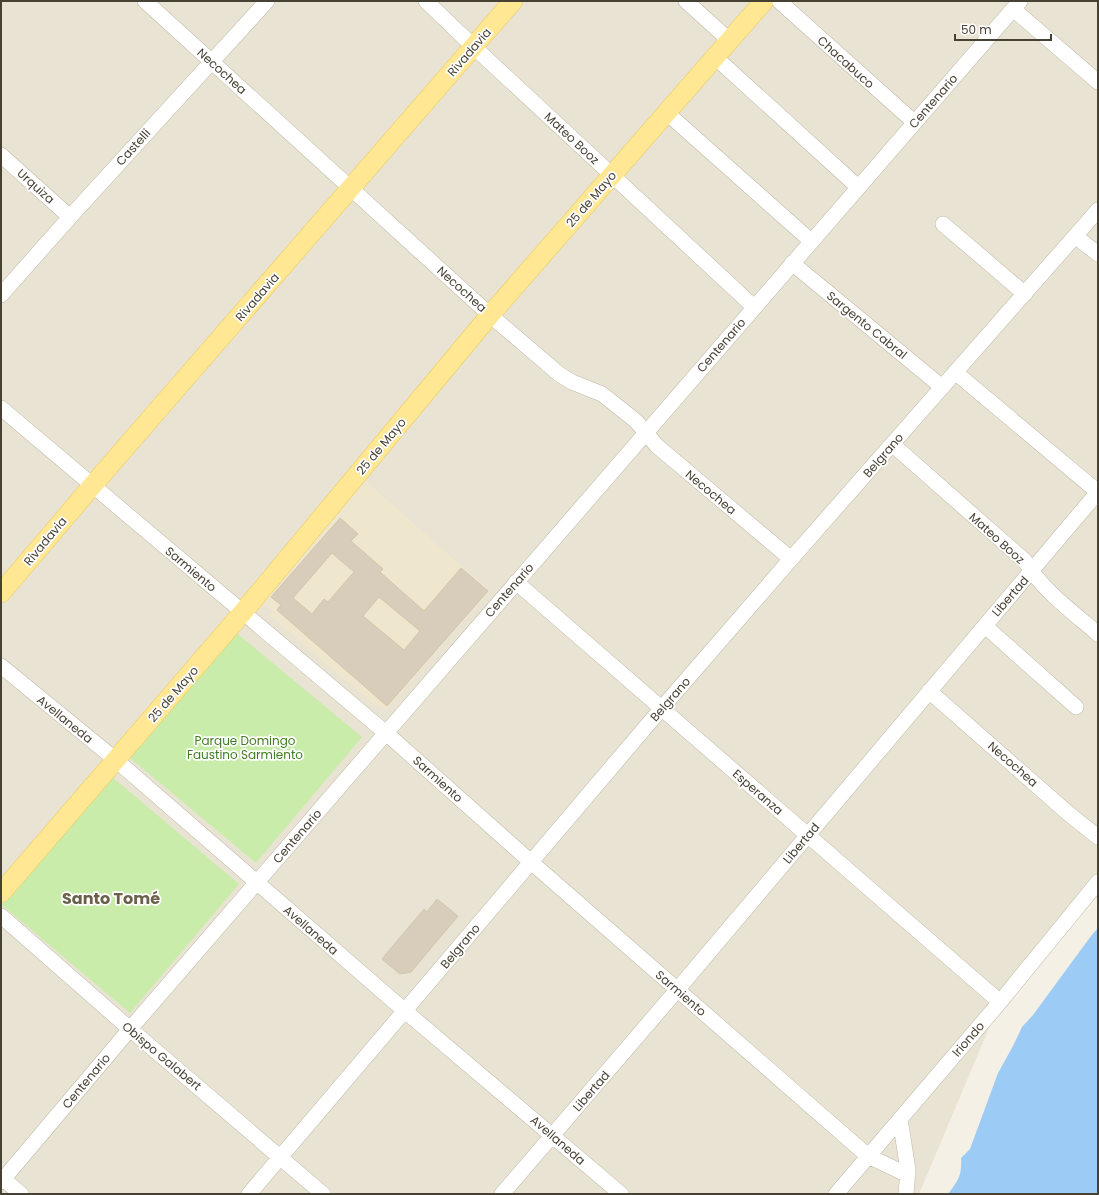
<svg xmlns="http://www.w3.org/2000/svg" width="1099" height="1195" font-family="Poppins,sans-serif">
<rect width="100%" height="100%" fill="#f4f0e5"/>
<path fill="#e8e3d3" d="M1,1H1098V876L1000,1002L919,1194H1Z"/>
<path fill="#eee7ce" d="M366,481L490,591L387,709L374,705L269,615L272,611L261,602Z"/>
<path fill="#caecaa" d="M234,631L362,737L256,863L129,757Z
M111,776L239,884L130,1013L2,905Z"/>
<path fill="#9cccf6" d="M1098,928V1194H948C958,1180 962,1177 961,1158L970,1149L998,1073L1013,1046L1022,1027L1033,1015L1091,936Z"/>
<path fill="#d7cdba" stroke="#d2c6ac" fill-rule="evenodd" d="M340,518L358,534L351,541L383,569L380,572L424,611L461,568L488,591L387,706L277,610L281,605L271,597ZM332,553L354,572L328,602L324,599L312,614L293,598ZM379,597L420,631L404,650L363,616Z
M437,899L458,916L411,972L400,974L382,959L424,909L427,912Z"/>
<g fill="none" stroke-linecap="round" stroke-linejoin="round">
<g stroke="#c0b9a7" stroke-width="16">
<path id="minor" d="M145,1L490,315L559,374L572,382L602,394L636,421L657,446L791,559
M426,1L474,47L754,307
M686,1L730,41
M779,1L914,122
M1013,9L1098,82
M715,57L858,187
M667,113L811,241
M1,155L70,217
M943,224L1025,294
M1075,236L1098,254
M792,263L942,387
M1,295L70,217L267,1
M955,372L1098,492
M1,408L386,733L531,862L868,1156L908,1175
M892,444L1025,561C1041,589 1074,613 1098,634
M516,582L1000,1002
M985,626L1076,707
M1,666L116,760L405,1011L621,1194
M929,691L1069,814L1098,837
M1,916L130,1029L323,1194
M900,1119L908,1170L906,1194
M1,1177L21,1194
M1,1182L130,1029L386,733L1020,1
M249,1194L661,709L791,559L1098,210
M502,1194L677,990L1098,492
M836,1194L1000,1002L1098,882"/>
</g>
<g stroke="#edca5a" stroke-width="20">
<path id="major" d="M1,593L92,486L513,1
M1,893L243,612L490,315L764,1"/>
</g>
<use href="#minor" stroke="#fff" stroke-width="15"/>
<use href="#major" stroke="#ffe793" stroke-width="19"/>
</g>
<g text-anchor="middle" dominant-baseline="central" stroke-width="3.5" stroke-linejoin="round" paint-order="stroke">
<g font-size="12" fill="#474134" stroke="#fff">
<text transform="translate(469 52) rotate(-49)">Rivadavia</text>
<text transform="translate(846 62) rotate(42)">Chacabuco</text>
<text transform="translate(222 71) rotate(42)">Necochea</text>
<text transform="translate(933 101) rotate(-49)">Centenario</text>
<text transform="translate(572 138) rotate(43)">Mateo Booz</text>
<text transform="translate(133 147) rotate(-48)">Castelli</text>
<text transform="translate(36 186) rotate(42)">Urquiza</text>
<text transform="translate(591 199) rotate(-49)">25 de Mayo</text>
<text transform="translate(462 289) rotate(42)">Necochea</text>
<text transform="translate(257 297) rotate(-49)">Rivadavia</text>
<text transform="translate(867 325) rotate(39)">Sargento Cabral</text>
<text transform="translate(721 345) rotate(-49)">Centenario</text>
<text transform="translate(381 446) rotate(-50)">25 de Mayo</text>
<text transform="translate(883 455) rotate(-49)">Belgrano</text>
<text transform="translate(711 492) rotate(40)">Necochea</text>
<text transform="translate(997 538) rotate(42)">Mateo Booz</text>
<text transform="translate(45 541) rotate(-50)">Rivadavia</text>
<text transform="translate(191 569) rotate(40)">Sarmiento</text>
<text transform="translate(509 590) rotate(-49)">Centenario</text>
<text transform="translate(1010 596) rotate(-49)">Libertad</text>
<text transform="translate(173 694) rotate(-49)">25 de Mayo</text>
<text transform="translate(670 699) rotate(-49)">Belgrano</text>
<text transform="translate(65 719) rotate(39)">Avellaneda</text>
<text transform="translate(1013 764) rotate(41)">Necochea</text>
<text transform="translate(438 779) rotate(42)">Sarmiento</text>
<text transform="translate(758 792) rotate(41)">Esperanza</text>
<text transform="translate(297 836) rotate(-49)">Centenario</text>
<text transform="translate(801 843) rotate(-50)">Libertad</text>
<text transform="translate(311 930) rotate(41)">Avellaneda</text>
<text transform="translate(460 946) rotate(-50)">Belgrano</text>
<text transform="translate(681 993) rotate(41)">Sarmiento</text>
<text transform="translate(968 1039) rotate(-49)">Iriondo</text>
<text transform="translate(162 1056) rotate(40)">Obispo Galabert</text>
<text transform="translate(86 1081) rotate(-50)">Centenario</text>
<text transform="translate(591 1091) rotate(-49)">Libertad</text>
<text transform="translate(558 1140) rotate(41)">Avellaneda</text>
</g>
<g font-size="12" fill="#3f7d23" stroke="#fff">
<text x="245" y="740">Parque Domingo<tspan x="245" dy="14">Faustino Sarmiento</tspan></text>
</g>
<g font-size="16" font-weight="bold" fill="#6b604a" stroke="#fff">
<text x="111" y="898">Santo Tomé</text>
</g>
</g>
<rect width="1099" height="1195" fill="none" stroke="#474134" stroke-width="4"/>
<path d="M955 34v6h96v-6" fill="none" stroke="#474134" stroke-width="2"/>
<text x="961" y="34" font-size="12" fill="#474134" stroke="#ffffff" stroke-width="3" paint-order="stroke">50 m</text>
</svg>
